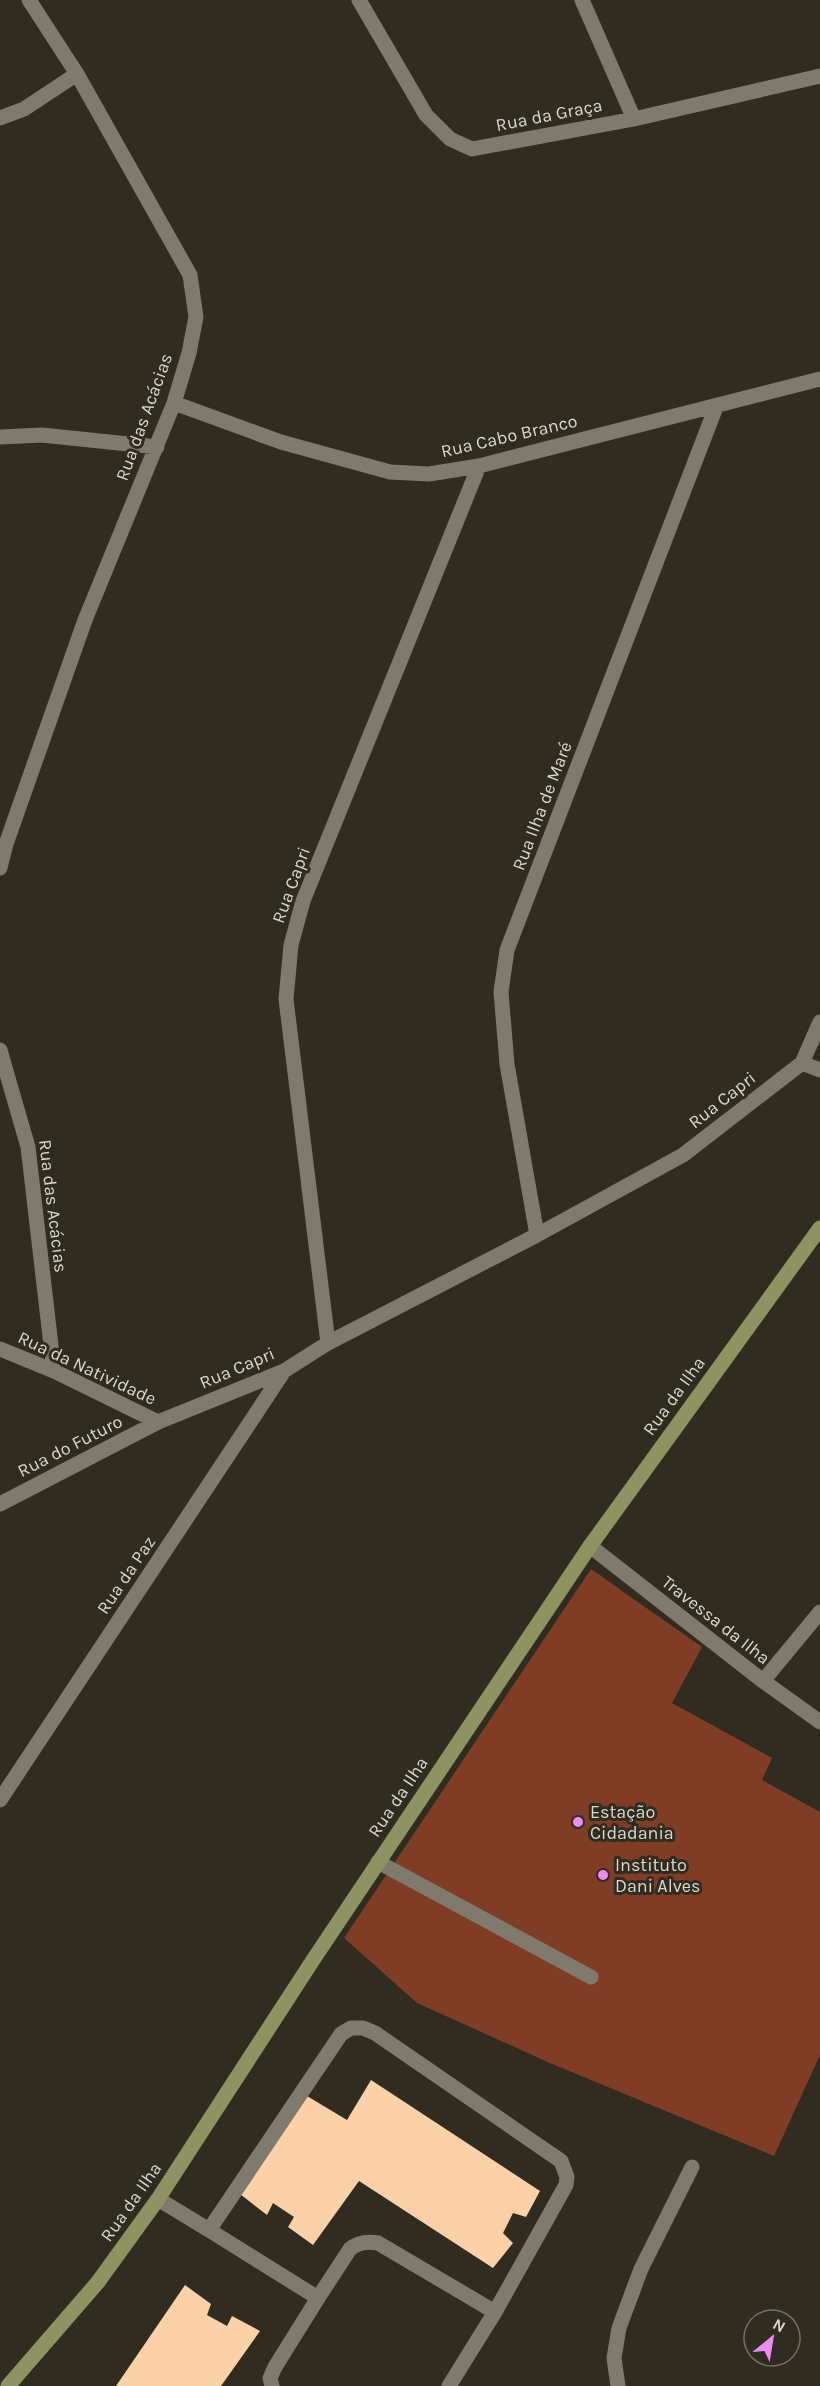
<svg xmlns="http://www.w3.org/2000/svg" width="820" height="2386" font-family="Karla,sans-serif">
<rect width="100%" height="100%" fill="#302c1f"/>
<path fill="#803d25" d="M591,1569L702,1647L672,1703L772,1758L762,1780L820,1812V2055L774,2156L550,2063L417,2003L344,1938Z"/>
<path fill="#fdd1a7" d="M371,2080L540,2191L526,2217L513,2213L503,2233L513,2243L493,2268L359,2181L313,2245L288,2227L294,2217L273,2203L267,2215L240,2194L307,2096L347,2120Z
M185,2285L211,2304L207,2315L227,2326L232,2316L260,2331L221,2386H116Z"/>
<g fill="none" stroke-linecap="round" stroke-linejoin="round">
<path stroke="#7f7a6b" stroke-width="15" d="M359,0L426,115L450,139L472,149L634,119L820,76
M582,0L634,119
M0,118L24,109L77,74
M174,403L281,442L390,472L429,474L479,466L820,379
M0,437L42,435L157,447
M0,868L6,844L85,620L174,403L189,353L196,317L190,275L77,74L29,0
M0,1050L28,1147L54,1371
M802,1063L820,1022
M537,1235L507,1064L501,992L507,950L716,407
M328,1343L286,999L291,945L303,901L479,466
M0,1349L54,1371L158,1422
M0,1504L158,1422L284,1371L328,1343L537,1235L683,1155L802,1063L820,1070
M590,1546L763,1681L820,1722
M763,1681L820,1612
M0,1800L284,1371
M378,1862L591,1977
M351,2028H363L375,2033L561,2161L567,2177L566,2185L495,2312L378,2243C367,2241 358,2242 350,2249L318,2298L209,2230L341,2034Z
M158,2199L209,2230
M272,2386L270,2378L275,2367L318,2298
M449,2386L495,2312
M618,2386L614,2358L619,2328L641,2269L692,2167"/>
<path stroke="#8d9361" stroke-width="15" d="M8,2386L98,2282L158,2199L313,1960L590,1546L820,1228"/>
</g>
<g fill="#ed8cf9" stroke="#302c1f" stroke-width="2">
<circle cx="578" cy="1822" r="6"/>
<circle cx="603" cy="1875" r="6"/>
</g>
<g text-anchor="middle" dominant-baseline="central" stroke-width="6" stroke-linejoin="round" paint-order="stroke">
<g font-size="18" fill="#dad7cf" stroke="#302c1f">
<text transform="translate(549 115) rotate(-11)">Rua da Graça</text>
<text transform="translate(144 417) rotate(-70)">Rua das Acácias</text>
<text transform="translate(509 436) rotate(-13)">Rua Cabo Branco</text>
<text transform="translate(542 806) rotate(-69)">Rua Ilha de Maré</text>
<text transform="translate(291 885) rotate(-70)">Rua Capri</text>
<text transform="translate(722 1100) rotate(-38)">Rua Capri</text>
<text transform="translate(53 1206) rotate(83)">Rua das Acácias</text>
<text transform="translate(87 1368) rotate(25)">Rua da Natividade</text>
<text transform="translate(237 1368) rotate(-23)">Rua Capri</text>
<text transform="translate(674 1396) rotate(-54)">Rua da Ilha</text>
<text transform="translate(70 1446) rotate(-27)">Rua do Futuro</text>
<text transform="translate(126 1575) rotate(-56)">Rua da Paz</text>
<text transform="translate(716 1620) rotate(38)">Travessa da Ilha</text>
<text transform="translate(398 1797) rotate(-56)">Rua da Ilha</text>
<text transform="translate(131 2202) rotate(-55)">Rua da Ilha</text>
</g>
<g font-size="18" fill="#dad7cf" stroke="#302c1f" text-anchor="start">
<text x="590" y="1812">Estação<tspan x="590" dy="21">Cidadania</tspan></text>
<text x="615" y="1865">Instituto<tspan x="615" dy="21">Dani Alves</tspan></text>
</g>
</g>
<g transform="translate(772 2338) rotate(30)"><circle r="28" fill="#302c1f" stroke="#747065" stroke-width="1.5"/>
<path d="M0-4.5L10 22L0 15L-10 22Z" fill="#ed8cf9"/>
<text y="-9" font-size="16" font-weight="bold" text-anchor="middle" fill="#dad7cf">N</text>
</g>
</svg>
